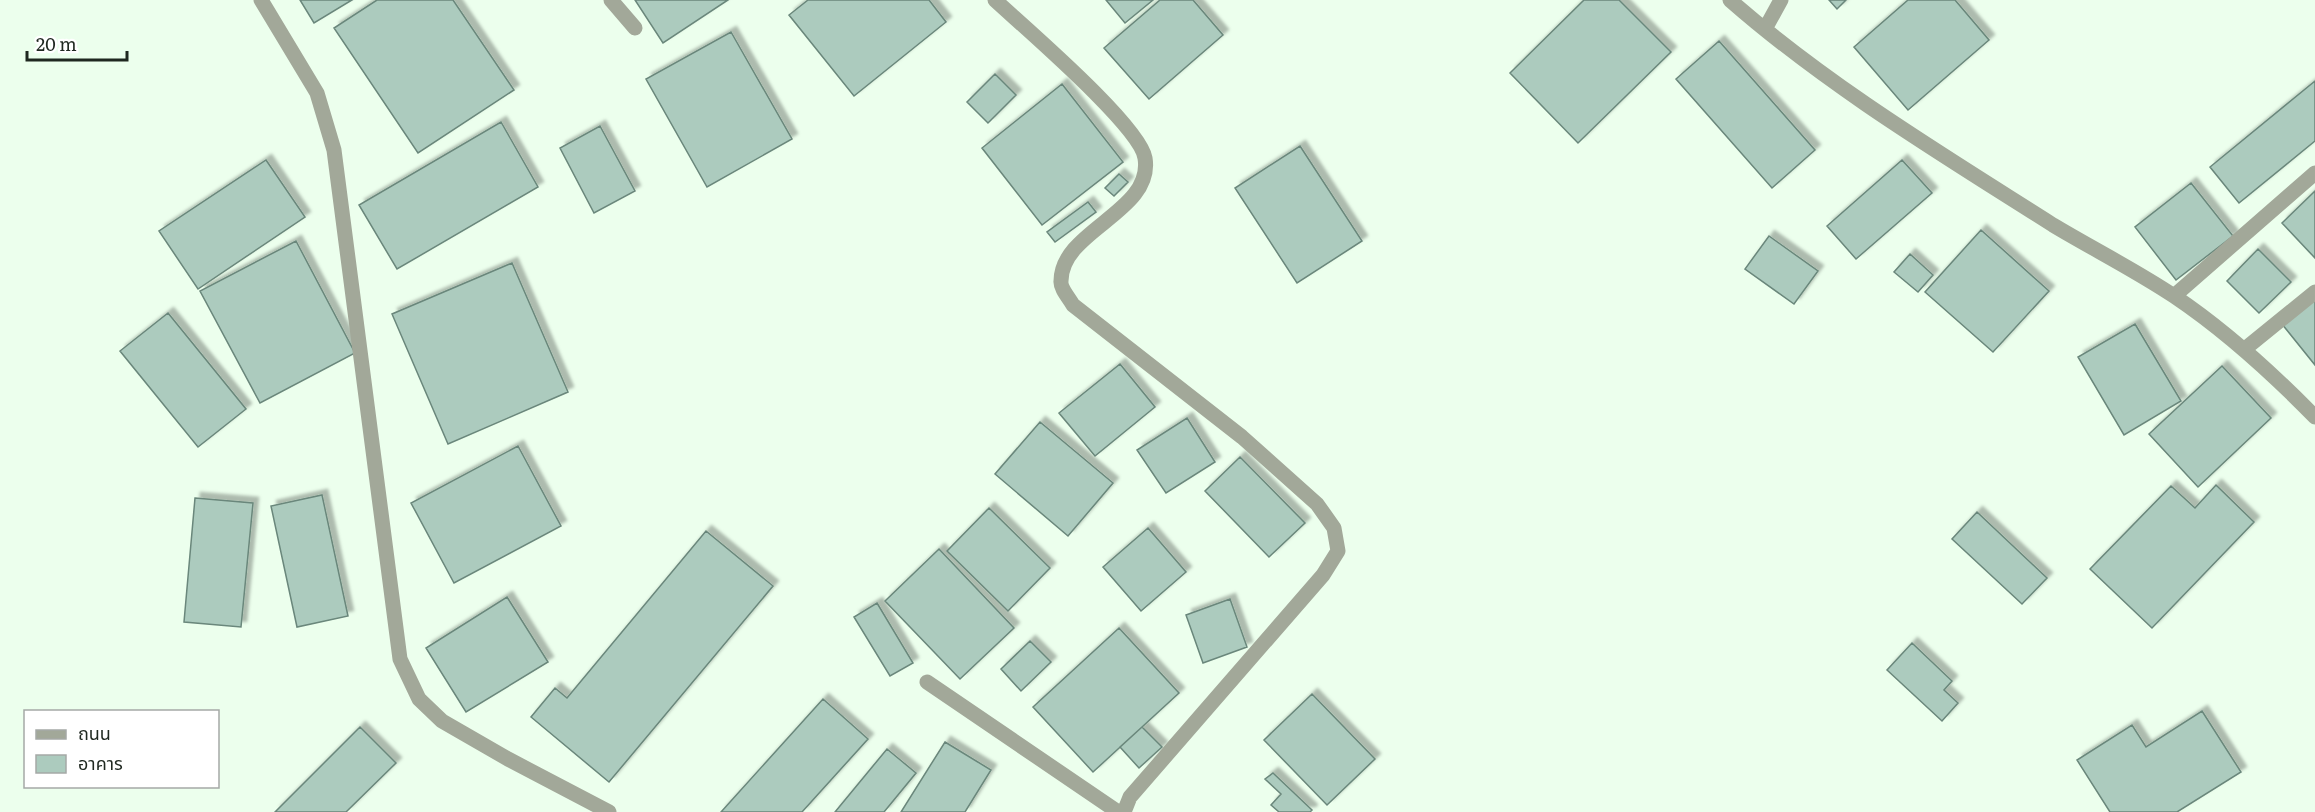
<svg xmlns="http://www.w3.org/2000/svg" width="2315" height="812" font-family="Literata,'Noto Sans Thai',serif">
<defs>
<filter id="shadow"><feDropShadow dx="5.5" dy="-5.5" stdDeviation="1.5" flood-color="#0004"/></filter>
</defs>
<rect width="100%" height="100%" fill="#ecffed"/>
<path fill="#accbbe" stroke="#6a877b" stroke-width="1.5" filter="url(#shadow)" d="M300,0H352L314,23Z
M377,0H453L514,90L418,153L334,28Z
M635,0H728L663,43Z
M808,0H929L946,22L854,96L789,15Z
M1106,0H1153L1125,23Z
M1160,0H1193L1223,35L1149,99L1104,48Z
M1584,0H1619L1671,52L1578,143L1510,73Z
M1829,0H1846L1837,9Z
M1908,0H1955L1989,40L1908,110L1854,47Z
M731,32L792,139L707,187L646,79Z
M1719,41L1815,150L1772,188L1676,79Z
M995,74L1016,95L988,123L967,102Z
M2315,81V141L2239,203L2210,167Z
M1062,84L1123,162L1042,225L982,148Z
M501,122L538,187L397,269L359,205Z
M600,126L635,191L594,213L560,148Z
M1300,146L1362,241L1297,283L1235,188Z
M266,160L305,217L198,289L159,231Z
M1902,160L1932,193L1856,259L1827,226Z
M1119,174L1128,182L1114,196L1105,188Z
M2191,183L2233,236L2176,280L2135,227Z
M2315,191V258L2282,223Z
M1088,202L1096,212L1055,242L1047,232Z
M1981,230L2049,291L1993,352L1925,292Z
M1769,236L1818,271L1794,304L1745,269Z
M296,241L355,353L260,403L200,291Z
M2258,249L2291,282L2259,313L2227,281Z
M1910,254L1933,275L1918,292L1894,272Z
M512,263L568,392L448,444L392,314Z
M2315,298V365L2282,324Z
M168,313L246,409L198,447L120,351Z
M2135,324L2181,401L2124,435L2078,357Z
M1120,364L1155,407L1095,456L1059,413Z
M2222,366L2271,418L2198,487L2149,434Z
M1187,418L1215,462L1166,493L1137,450Z
M1040,422L1113,483L1068,536L995,474Z
M518,446L561,526L454,583L411,503Z
M1240,457L1305,523L1269,557L1205,491Z
M2216,485L2254,522L2152,628L2090,569L2171,486L2195,508Z
M322,495L348,616L297,627L271,506Z
M195,498L253,503L241,627L184,622Z
M989,508L1050,568L1008,611L947,551Z
M1977,512L2047,578L2022,604L1952,539Z
M1148,528L1186,572L1141,611L1103,567Z
M706,531L773,586L609,782L531,717L555,688L567,698Z
M939,549L1014,628L960,679L885,601Z
M507,597L548,662L466,712L426,648Z
M1230,599L1247,647L1203,663L1186,615Z
M877,603L913,663L890,676L854,617Z
M1119,628L1179,693L1093,772L1033,707Z
M1030,641L1051,662L1021,691L1001,669Z
M1912,643L1952,681L1944,690L1958,703L1942,721L1887,670Z
M1312,694L1375,759L1327,805L1264,740Z
M823,699L868,739L802,812H721Z
M2202,711L2241,772L2177,812H2110L2077,760L2132,725L2146,747Z
M360,727L396,763L346,812H275Z
M1142,727L1162,747L1139,768L1120,747Z
M945,742L991,770L965,812H901Z
M887,749L916,773L884,812H835Z
M1273,773L1312,810L1310,812H1279L1271,805L1281,794L1265,779Z"/>
<g fill="none" stroke-linecap="round" stroke-linejoin="round">
<path stroke="#a2a899" stroke-width="15" d="M261,0L317,93L334,150L400,659L419,699L442,721L508,759L609,812
M611,0L635,28
M995,0C1024,27 1140,126 1145,158C1154,212 1061,230 1061,281C1060,288 1069,298 1073,305L1242,437L1317,504L1334,528L1338,551L1323,575L1130,797L1124,812
M1730,0C1828,86 1943,155 2053,225C2093,249 2135,270 2174,296C2226,331 2271,372 2315,417
M1765,29L1781,0
M2174,296L2315,173
M2246,348L2315,292
M927,682L1118,812"/>
</g>
<rect x="24" y="710" width="195" height="78" fill="#ffffff" stroke="#a5a9a6" stroke-width="1.5"/>
<rect x="36" y="730" width="30" height="9" fill="#a2a899" stroke="#a5a9a6" stroke-width="1.5"/>
<text x="78" y="740" font-size="18" fill="#1f2820">ถนน</text>
<rect x="36" y="755" width="30" height="18" fill="#accbbe" stroke="#a5a9a6" stroke-width="1.5"/>
<text x="78" y="770" font-size="18" fill="#1f2820">อาคาร</text>
<path d="M27 51v9h100v-9" fill="none" stroke="#1f2820" stroke-width="3"/>
<text x="36" y="51" font-size="18" fill="#1f2820" stroke="#ffffff" stroke-width="4.5" paint-order="stroke">20 m</text>
</svg>
